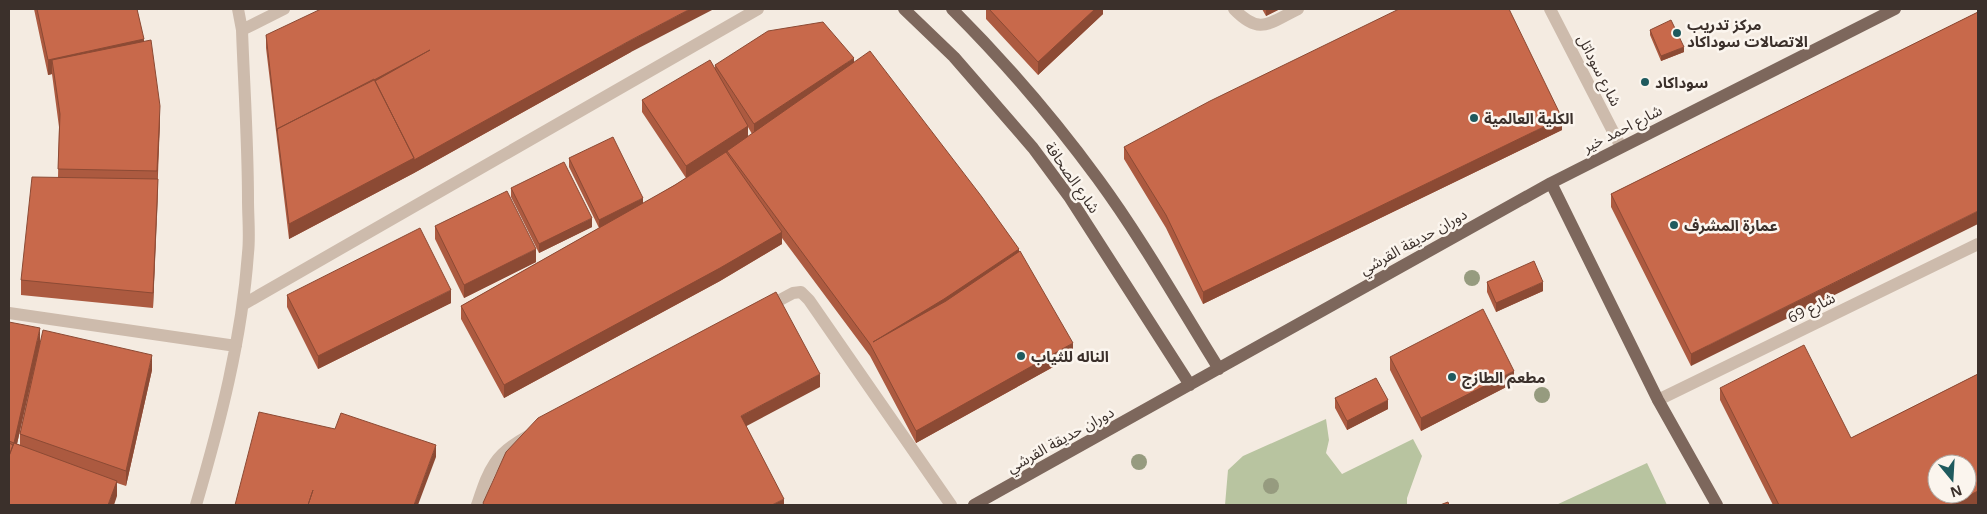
<svg xmlns="http://www.w3.org/2000/svg" width="1987" height="514" font-family="'Open Sans','Noto Sans Arabic',sans-serif">
<rect width="100%" height="100%" fill="#f4ebe1"/>
<path fill="#b8c4a0" d="M1326,419L1329,440L1326,453L1342,474L1413,439L1422,456L1407,498V505H1225L1228,470L1243,456Z
M1647,463L1667,505H1556Z"/>
<g fill="none" stroke-linecap="round" stroke-linejoin="round">
<path stroke="#cdbbac" stroke-width="12" d="M1234,9C1260,36 1269,23 1298,9
M1550,9L1621,147
M242,30L284,9
M244,304L758,9
M765,308L793,293L801,292L809,300L951,505
M9,313L236,346
M1658,400L1978,244
M196,505C220,423 242,339 248,253C250,236 248,218 248,200C248,143 244,86 242,30L238,9
M477,505C489,470 493,455 528,436"/>
<path stroke="#7d675c" stroke-width="12" d="M904,9L954,57L1033,148L1070,198L1190,385
M952,9C1005,62 1054,119 1098,179C1142,239 1179,305 1219,369
M1551,183L1895,9
M974,505L1551,183L1658,400L1717,505"/>
</g>
<g fill="#969b7f">
<circle cx="1472" cy="278" r="8"/>
<circle cx="1542" cy="395" r="8"/>
<circle cx="1139" cy="462" r="8"/>
<circle cx="1271" cy="486" r="8"/>
</g>
<path fill="#ac5a40" fill-rule="evenodd" d="M34,9H137L160,121L153,308L21,295V280L58,177L59,127L52,74L48,75Z
M986,9H1103V14L1038,75L986,19Z
M1262,9H1280L1266,16Z
M1978,12L1691,366L1611,207V194Z
M1650,30L1684,52L1661,61L1650,35Z
M266,35L631,52L414,173L289,239L266,48Z
M854,63L1019,252L1073,356L916,443L870,356L782,238V244L720,281L504,398L461,319V306L599,228L569,167V158L643,204L686,178L642,112V100L715,70V65ZM748,127L752,134L748,137Z
M1562,130L1203,304L1166,228L1124,159V147Z
M511,188L592,227L539,253L511,197Z
M435,226L536,262L464,298L435,239Z
M1487,282L1543,291L1496,312L1487,292Z
M287,295L451,303L318,369L287,307Z
M9,322L40,343L152,370L126,486L117,483V496L9,505ZM36,359L20,434V445L17,444Z
M1390,357L1514,383L1421,431L1390,370Z
M1978,374V504L1975,505H1773L1720,400V388L1851,438Z
M1335,398L1388,409L1347,430L1335,408Z"/>
<path fill="#8c4a34" d="M690,9H714L631,52L414,173V160L631,40Z
M1095,9H1103V14L1038,75V62Z
M1266,9H1280L1266,16Z
M144,39V54L52,60V74L48,75V60Z
M1684,47V52L1661,61V56Z
M430,50L374,82L278,131Z
M854,58V71L754,137V124Z
M160,106V121L157,186V171Z
M1562,118V130L1203,304V292Z
M748,126V139L686,178V166Z
M414,158V173L289,239V224Z
M158,179V194L153,308V293Z
M643,198V208L599,229V220Z
M1978,211V224L1691,366V354Z
M592,218V227L539,253V244Z
M782,232V244L720,281L504,398V385Z
M536,249V262L464,298V285Z
M1019,249V261L873,342Z
M1543,282V291L1496,312V303Z
M451,290V303L318,369V356Z
M40,328V343L14,457V443Z
M1073,343V356L916,443V431Z
M152,355V370L126,486V471Z
M1514,371V383L1421,431V418Z
M820,374V387L741,429V416Z
M1388,400V409L1347,430V421Z
M436,445V457L418,505H414Z
M117,481V496L114,505H108Z
M1978,491V504L1975,505H1950Z
M784,499V505H772Z"/>
<path fill="#c8694b" stroke="#8c4a34" fill-rule="evenodd" d="M37,9H137L144,39L48,60Z
M321,9H690L631,40L414,160V158L375,81L430,50L374,80L277,129V131L266,35Z
M989,9H1095L1038,62Z
M1399,9H1509L1562,118L1203,292L1166,215L1124,147L1210,101Z
M1978,12V211L1691,354L1611,194Z
M1671,20L1684,47L1661,56L1650,30Z
M823,22L854,58L754,124L715,65L768,31Z
M151,40L160,106L157,171L58,169L60,114L52,60Z
M870,51L982,197L1019,249L944,299L873,342L946,301L1020,251L1073,343L916,431L870,344L727,151Z
M710,60L748,126L686,166L642,100Z
M374,79L414,158L289,224L277,129Z
M613,137L643,198L599,220L569,158Z
M726,152L782,232L720,268L504,385L461,306L675,185Z
M564,162L592,218L539,244L511,188Z
M32,177L158,179L153,293L21,280Z
M507,191L536,249L464,285L435,226Z
M420,228L451,290L318,356L287,295Z
M1534,261L1543,282L1496,303L1487,282Z
M776,292L820,374L741,416L784,499L772,505H484L483,503L506,452L538,418Z
M1483,309L1514,371L1421,418L1390,357Z
M9,322L40,328L14,443L9,441Z
M43,330L152,355L126,471L20,434Z
M1804,345L1851,438L1978,374V491L1950,505H1779L1720,388ZM1937,464H1967V494H1937Z
M1376,378L1388,400L1347,421L1335,398Z
M259,412L335,429L341,413L436,445L414,505H308L313,490L308,505H235Z
M9,443L13,445L9,456Z
M14,443L117,481L108,505H9V456Z
M1448,502L1449,505H1440Z"/>
<g fill="#1f5a5e" stroke="#fbf5ee" stroke-width="2">
<circle cx="1677" cy="33" r="5"/>
<circle cx="1645" cy="82" r="5"/>
<circle cx="1474" cy="118" r="5"/>
<circle cx="1674" cy="225" r="5"/>
<circle cx="1021" cy="356" r="5"/>
<circle cx="1452" cy="377" r="5"/>
</g>
<g text-anchor="middle" dominant-baseline="central" stroke-width="5" stroke-linejoin="round" paint-order="stroke">
<g font-size="15" font-weight="bold" fill="#3b302b" stroke="#fbf5ee" text-anchor="start">
<text x="1687" y="24">مركز تدريب<tspan x="1687" dy="17">الاتصالات سوداكاد</tspan></text>
<text x="1655" y="82">سوداكاد</text>
<text x="1484" y="118">الكلية العالمية</text>
<text x="1684" y="225">عمارة المشرف</text>
<text x="1031" y="356">الناله للثياب</text>
<text x="1462" y="377">مطعم الطازج</text>
</g>
<g font-size="15" fill="#3b302b" stroke="#fbf5ee">
<text transform="translate(1600 70) rotate(63)">شارع سوداتل</text>
<text transform="translate(1622 128) rotate(-27)">شارع احمد خير</text>
<text transform="translate(1073 177) rotate(55)">شارع الصحافة</text>
<text transform="translate(1413 241) rotate(-29)">دوران حديقة القرشي</text>
<text transform="translate(1811 307) rotate(-26)">شارع 69</text>
<text transform="translate(1060 439) rotate(-29)">دوران حديقة القرشي</text>
</g>
</g>
<rect width="1987" height="514" fill="none" stroke="#3b302b" stroke-width="20"/>
<g transform="translate(1952 479) rotate(162)"><circle r="24" fill="#fbf5ee" stroke="#aea6a0"/>
<path d="M0-4L9 19L0 12L-9 19Z" fill="#1f5a5e"/>
<text y="-8" font-size="14" font-weight="bold" text-anchor="middle" fill="#3b302b">N</text>
</g>
</svg>
